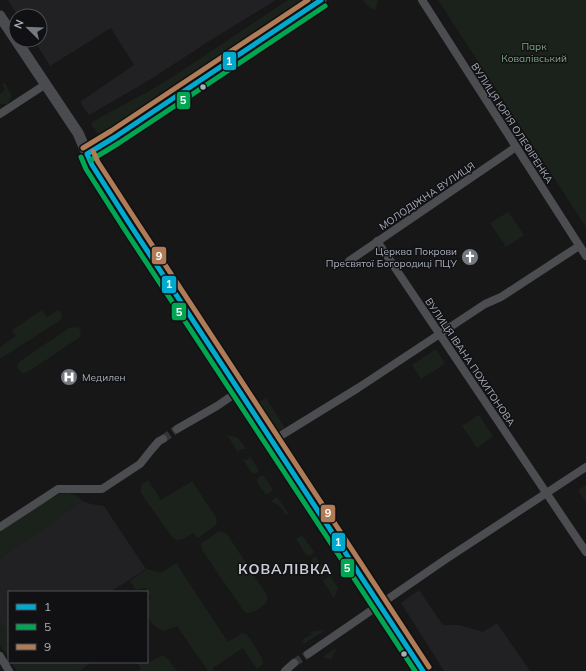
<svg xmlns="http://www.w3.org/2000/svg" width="586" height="671" font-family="Mulish,sans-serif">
<rect width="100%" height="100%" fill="#171718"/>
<path fill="#212124" d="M8,0H276L214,38L151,79L89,115L80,102L134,65L111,28L50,66L34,40H40V16H18Z
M82,501L91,504L104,506L146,569L110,592H9V636L0,622V558Z
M419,590L443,625H459L483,632L497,623L530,671H444L401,603Z"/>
<path fill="#1b221c" d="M288,0H303L104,133L100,134L97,133L91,124L92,122L149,91L174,76Z
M363,0H378L375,10L370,8Z
M438,0H586V227Z
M5,83L12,97L7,104H0V94L5,90L2,84Z
M508,212L524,235L506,247L490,223Z
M42,310L47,317L59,310L62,315V319L3,357L0,358V347L16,336L12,330Z
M75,327L79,328L81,333L80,337L31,370L24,373L21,372L17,367L19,362L69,328Z
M436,349L445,364L421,379L412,365Z
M266,398L285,428L278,431L259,402Z
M479,415L493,436L477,448L462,426Z
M227,435L238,438L246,449H241L239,451V454Z
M249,455L259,470L256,474L251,472L243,459L247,460L249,458Z
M261,476H264L273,490L266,495L257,482L258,478Z
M148,480L161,500L192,481L217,519L216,525L198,538L193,533L183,539L176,540L172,537L141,493V485Z
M586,485V503L578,490Z
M68,493L79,497L82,501L4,555L0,561V531L50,498L60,494Z
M277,497L288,513L286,515L280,506L271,501Z
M218,532H223L227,534L267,595C267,597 268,599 267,601C264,607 253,613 247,613L243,610L202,550L201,546L202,543Z
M302,535L314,552L310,556L306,555L296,539Z
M316,557L326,571L323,569L321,570L319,573V575L311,563L312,559Z
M176,563L228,642L242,633L247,634L262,658L263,664L257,669L243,648L213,668L214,671H208L177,626L164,631C157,629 150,622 147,615C146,611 147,605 147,601L151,598L145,588L136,590L130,581L147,569L161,573Z
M328,574L338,588L334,598L321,578L324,580L329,577Z
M0,622L9,636V658L0,645Z
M325,630L304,644L302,640L312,634L310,632Z
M337,647L331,660L323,657Z
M163,655L169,660L177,671H138L141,669L137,662L148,663Z
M11,662H92L79,671H17Z"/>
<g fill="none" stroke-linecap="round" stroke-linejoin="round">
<path stroke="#343538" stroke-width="8" stroke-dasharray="8 4" stroke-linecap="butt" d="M163,439L177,429
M294,663L308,654"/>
<path stroke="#4b4d51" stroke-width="8" d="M422,0L586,256
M0,114L46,84
M377,241L586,552
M349,261L516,147
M177,429L217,406L239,391
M272,441L358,388L485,304L501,297L579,246
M0,527L58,489H102L140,464L152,449L159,441L163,439
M308,654L446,559L586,467
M0,656L9,671
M285,671L294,663"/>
<path stroke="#4a4b4f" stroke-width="11" d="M0,16L78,133L92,165L129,223L423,671
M87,154L115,137L321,0"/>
<g stroke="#111114" stroke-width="8">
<path id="bus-1" d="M87,154L92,165L129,223L423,671
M87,154L115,137L321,0"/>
</g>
<g stroke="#111114" stroke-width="8">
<path id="bus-2" d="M81,157L86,169L123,227L415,671
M91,160L119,143L325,6"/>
</g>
<g stroke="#111114" stroke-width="8">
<path id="bus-3" d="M83,148L111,131L308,0
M93,151L98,162L135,219L429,667"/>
</g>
<use href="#bus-1" stroke="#00a9ce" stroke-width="5"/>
<use href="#bus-2" stroke="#00a651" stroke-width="5"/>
<use href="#bus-3" stroke="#b07c57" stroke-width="5"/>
</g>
<defs>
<g id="church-disc" transform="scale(0.9)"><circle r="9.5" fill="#757981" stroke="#111114"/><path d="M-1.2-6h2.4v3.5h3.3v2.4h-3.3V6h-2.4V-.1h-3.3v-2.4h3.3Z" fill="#fff"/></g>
<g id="hospital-disc" transform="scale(0.9)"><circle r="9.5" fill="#757981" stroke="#111114"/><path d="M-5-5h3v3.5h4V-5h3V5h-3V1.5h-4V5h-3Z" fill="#fff"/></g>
</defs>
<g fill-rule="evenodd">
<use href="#church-disc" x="470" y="257"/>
<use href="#hospital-disc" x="69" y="377"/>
</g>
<g fill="#a8aeba" stroke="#111114" stroke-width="1.5">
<circle cx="203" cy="87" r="3.5"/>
<circle cx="404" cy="654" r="3.5"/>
</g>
<g text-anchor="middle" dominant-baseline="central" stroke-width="3" stroke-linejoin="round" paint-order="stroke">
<g font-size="10" fill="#7da67d" stroke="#111114">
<text x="534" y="46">Парк<tspan x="534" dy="12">Ковалівський</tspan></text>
</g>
<g font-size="10" fill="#a8aeba" stroke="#111114">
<text transform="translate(512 123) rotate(57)">ВУЛИЦЯ ЮРІЯ ОЛЕФІРЕНКА</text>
<text transform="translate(427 196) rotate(-34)">МОЛОДІЖНА ВУЛИЦЯ</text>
<text transform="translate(470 362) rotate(56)">ВУЛИЦЯ ІВАНА ПОХИТОНОВА</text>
</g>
<g font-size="10" fill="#a8aeba" stroke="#111114" text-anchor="end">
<text x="457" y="251">Церква Покрови<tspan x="457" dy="12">Пресвятої Богородиці ПЦУ</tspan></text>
<text x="82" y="377" text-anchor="start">Медилен</text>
</g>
<g font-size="14" font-weight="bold" letter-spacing="1" fill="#c9cdd5" stroke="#111114">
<text x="285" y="569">КОВАЛІВКА</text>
</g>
</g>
<g stroke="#111114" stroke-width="1.5">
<rect x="222" y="51" width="15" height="20" rx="4" fill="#00a9ce"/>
<rect x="176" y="91" width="15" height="19" rx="4" fill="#00a651"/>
<rect x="151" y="246" width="16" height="19" rx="4" fill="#b07c57"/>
<rect x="161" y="275" width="16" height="19" rx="4" fill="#00a9ce"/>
<rect x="171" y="302" width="16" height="19" rx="4" fill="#00a651"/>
<rect x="320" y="504" width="16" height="19" rx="4" fill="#b07c57"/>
<rect x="331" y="532" width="15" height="20" rx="4" fill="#00a9ce"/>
<rect x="340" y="558" width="15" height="20" rx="4" fill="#00a651"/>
</g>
<g font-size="11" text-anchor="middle" font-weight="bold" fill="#fff">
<text x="229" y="65">1</text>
<text x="183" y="104">5</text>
<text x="159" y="260">9</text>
<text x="169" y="288">1</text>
<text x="179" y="316">5</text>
<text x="328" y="517">9</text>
<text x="338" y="546">1</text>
<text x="347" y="572">5</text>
</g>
<rect x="8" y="591" width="140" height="72" fill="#111114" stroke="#4d5056"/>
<rect x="16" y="604" width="20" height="6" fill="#00a9ce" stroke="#4d5056"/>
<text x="44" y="611" font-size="12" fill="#a8aeba">1</text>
<rect x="16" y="624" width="20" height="6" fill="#00a651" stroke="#4d5056"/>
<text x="44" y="631" font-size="12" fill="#a8aeba">5</text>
<rect x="16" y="644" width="20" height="6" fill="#b07c57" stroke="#4d5056"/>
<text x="44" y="651" font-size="12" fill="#a8aeba">9</text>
<g transform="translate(28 28) rotate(293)"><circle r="19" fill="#111114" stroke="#4d5056"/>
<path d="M0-3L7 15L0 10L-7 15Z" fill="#757981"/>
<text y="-6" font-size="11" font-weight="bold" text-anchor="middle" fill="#a8aeba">N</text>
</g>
</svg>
